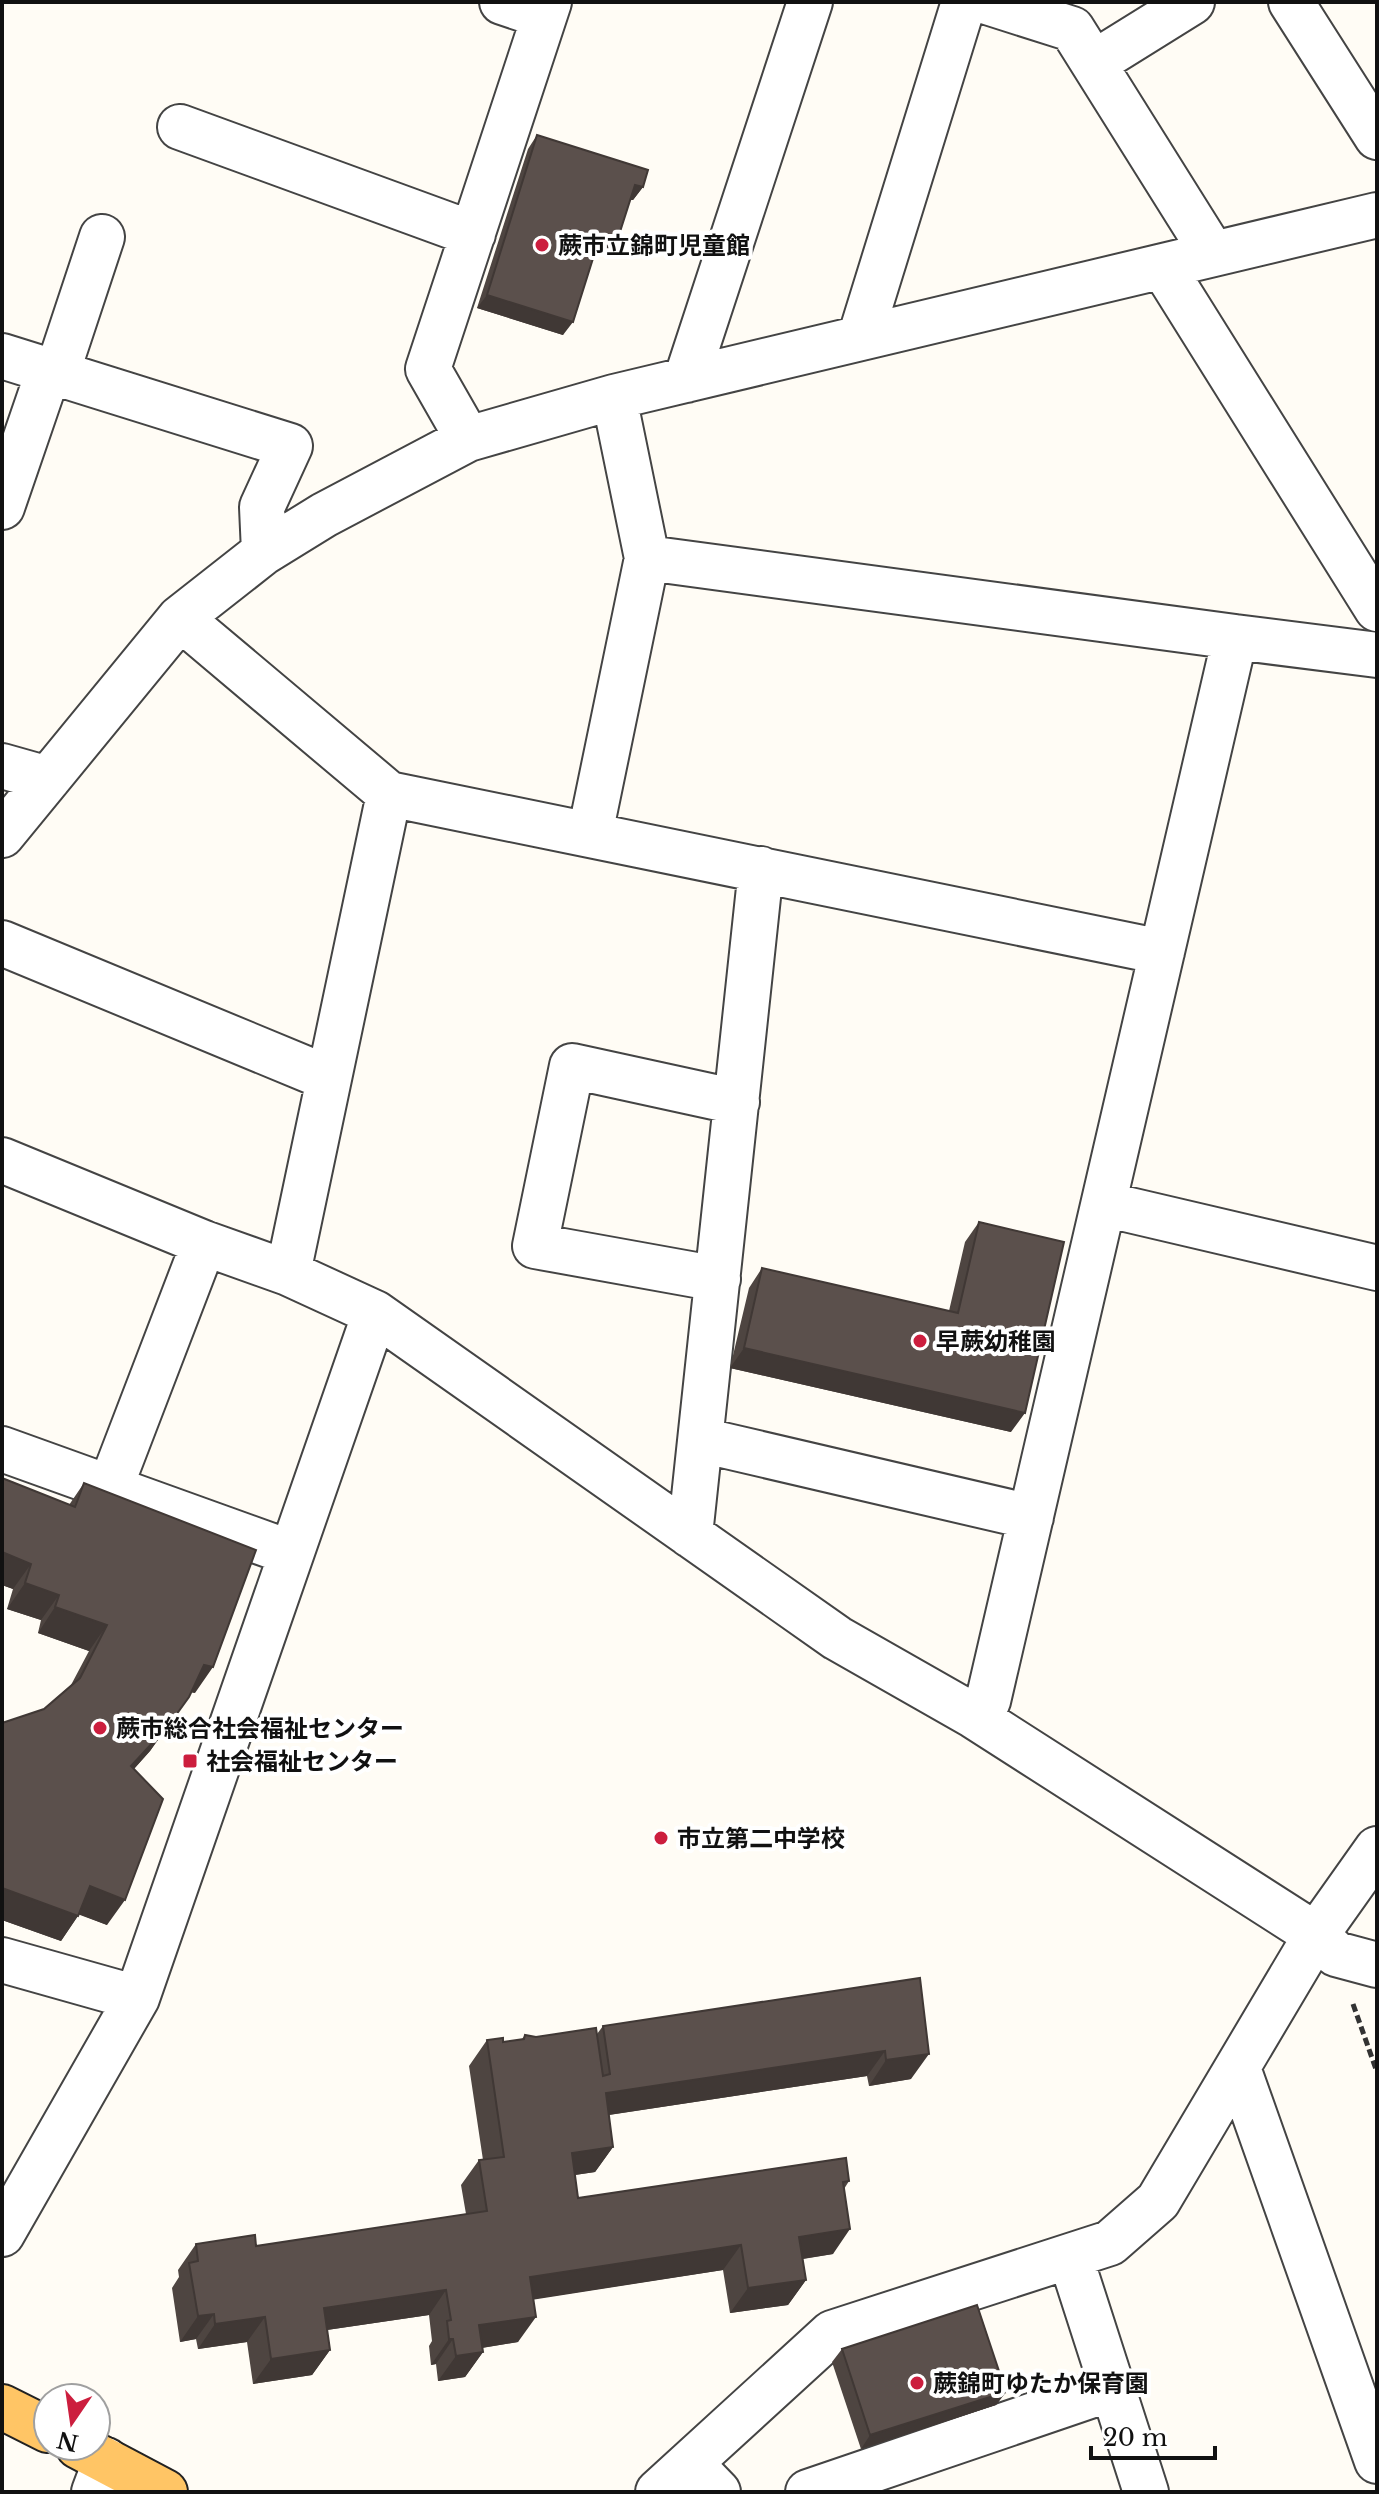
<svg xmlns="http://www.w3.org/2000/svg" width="1379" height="2494" font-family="'Libre Baskerville','Noto Sans JP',serif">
<rect width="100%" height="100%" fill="#fffcf5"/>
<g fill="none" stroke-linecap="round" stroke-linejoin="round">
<g stroke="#444" stroke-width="48">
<path id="minor" d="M502,2L544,16
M987,2L1072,29L1213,254
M1291,2L1377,137
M1094,63L1192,2
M180,127L473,234
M1163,267L1377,609
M860,338L964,2
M2,356L290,446L262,507L264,552
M57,373L102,237
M686,380L810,2
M468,439L428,369L549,2
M2,507L49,370
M647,558L1235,637
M180,618L389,794L1162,952
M2,766L48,779
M590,834L647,558L614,397
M2,835L180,618L264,552L324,515L468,439L614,397L1377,215
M2,943L328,1078
M2,1160L204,1243L288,1273L375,1313L837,1638L974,1716L1316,1935L1336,1954L1377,1965
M1104,1204L1377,1268
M288,1273L389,794
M718,1279L535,1246L572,1066L737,1102
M701,1440L1031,1517
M2,1449L291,1553
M110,1488L204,1243
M690,1535L761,869
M974,1716L988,1701L1235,637L1377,655
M2,1960L137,1998
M1238,2068L1377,2461
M2,2234L137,1998L375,1313
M1070,2256L1146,2492
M690,2463L718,2492
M94,2492L106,2460
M658,2492L832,2333L1110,2243L1158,2201L1316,1935L1377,1849
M808,2492L1113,2388"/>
</g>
<g stroke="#222" stroke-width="48">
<path id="major" d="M2,2407L48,2430
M78,2446L165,2492"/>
</g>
<path stroke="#333" stroke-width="5" stroke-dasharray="8 4" stroke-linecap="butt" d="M1353,2004L1377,2072"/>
<use href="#minor" stroke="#fff" stroke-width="44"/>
<use href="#major" stroke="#ffc565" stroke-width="44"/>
</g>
<path fill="#4e4541" d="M537,135L643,187L633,200H630L609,252L596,248L563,335L477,308L528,149Z
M979,1222L1011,1432L730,1368L749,1288L762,1268L949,1311L965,1242Z
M2,1478L69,1505L84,1483L195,1693L191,1692L150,1751L134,1769L107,1925L79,1914L61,1941L2,1920V1723L44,1709L71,1685L89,1651L38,1633L41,1620L7,1609L13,1589L2,1585Z
M920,1978L911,2079L869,2086L867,2076L609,2115L613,2147L595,2172L575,2175L578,2198L849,2181L844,2189L833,2254L803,2259L806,2280L788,2305L730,2313L723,2270L533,2299L518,2342L482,2348L483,2352L465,2377L438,2381L436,2364L431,2365L429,2346L432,2341L429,2315L327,2330L330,2350L312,2375L253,2384L247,2342L198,2349L196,2339L180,2342L172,2288L179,2277L178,2270L196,2244L256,2246L466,2214L461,2185L479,2160H483L469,2066L487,2040L503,2042L522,2039L525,2035L536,2037L597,2034L603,2026Z
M842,2349L1006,2392L996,2405L861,2449L832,2362Z"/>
<path fill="#403835" d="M635,185L643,187L633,200L625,199Z
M601,233L618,238L609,252L592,246Z
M487,295L573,322L563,335L477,308Z
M744,1348L1025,1413L1011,1432L730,1368Z
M2,1552L31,1564L13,1589L2,1585Z
M25,1583L59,1595L41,1620L7,1609Z
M55,1607L107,1625L89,1651L38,1633Z
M204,1665L213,1667L195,1693L186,1691Z
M189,1697L150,1751L114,1791L131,1766Z
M90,1886L125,1900L107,1925L72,1912Z
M2,1888L78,1916L61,1941L2,1920Z
M885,2051L867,2076L588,2118L606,2093Z
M929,2054L911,2079L869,2086L886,2060Z
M613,2147L595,2172L554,2178L572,2153Z
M850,2229L833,2254L782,2262L799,2237Z
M741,2245L723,2270L512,2303L530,2277Z
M806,2280L788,2305L730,2313L748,2288Z
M446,2290L429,2315L306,2333L324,2308Z
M214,2314L196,2339L180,2342L198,2316Z
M265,2317L247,2342L198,2349L215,2324Z
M536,2317L518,2342L462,2351L479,2325Z
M449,2339H453L436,2364L431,2365Z
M330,2350L312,2375L253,2384L271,2359Z
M483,2352L465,2377L438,2381L456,2356Z
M1006,2392L996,2405L861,2449L870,2435Z"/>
<path fill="#5b504c" stroke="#403835" stroke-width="2" d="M537,135L648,170L643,187L635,185L618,238L601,233L573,322L487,295Z
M979,1222L1064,1242L1025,1413L744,1348L762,1268L958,1313Z
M2,1478L75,1507L84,1483L256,1550L213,1667L204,1665L189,1697L168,1726L131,1766L163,1799L125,1900L90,1886L78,1916L2,1888V1723L44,1709L80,1678L107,1625L55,1607L59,1595L25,1583L31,1564L2,1552Z
M920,1978L929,2054L886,2060L885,2051L606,2093L613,2147L572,2153L578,2198L846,2158L849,2181L843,2182L850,2229L799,2237L806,2280L748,2288L741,2245L530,2277L536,2317L479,2325L483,2352L456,2356L453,2339H449L447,2321L451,2320L446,2290L324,2308L330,2350L271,2359L265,2317L215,2324L214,2314L198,2316L189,2263L198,2261L196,2244L255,2235L256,2246L487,2211L479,2160L504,2157L487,2040L503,2038V2042L524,2039L525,2035L536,2037L596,2028L603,2076L610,2074L603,2026Z
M977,2305L1006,2392L870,2435L842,2349Z"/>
<g fill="#cc1e3e" stroke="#fff" stroke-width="3">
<circle cx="542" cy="245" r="8"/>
<circle cx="920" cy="1341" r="8"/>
<circle cx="100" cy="1728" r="8"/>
<rect x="182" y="1753" width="16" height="16" rx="4"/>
<circle cx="661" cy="1838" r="8"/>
<circle cx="917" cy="2383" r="8"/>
</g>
<g text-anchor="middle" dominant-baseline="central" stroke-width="8" stroke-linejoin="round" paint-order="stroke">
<g font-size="24" font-weight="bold" fill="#111" stroke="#fff" text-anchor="start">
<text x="558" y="245">蕨市立錦町児童館</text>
<text x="936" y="1341">早蕨幼稚園</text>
<text x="116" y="1728">蕨市総合社会福祉センター</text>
<text x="206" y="1761">社会福祉センター</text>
<text x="677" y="1838">市立第二中学校</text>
<text x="933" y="2383">蕨錦町ゆたか保育園</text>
</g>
</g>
<rect width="1379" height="2494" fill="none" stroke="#111111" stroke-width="8"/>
<g transform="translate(72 2422) rotate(193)"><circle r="38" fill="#ffffff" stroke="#a0a0a0" stroke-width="2"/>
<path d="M0-6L14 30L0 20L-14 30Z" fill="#cc1e3e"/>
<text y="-12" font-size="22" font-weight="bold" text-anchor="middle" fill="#111111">N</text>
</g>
<path d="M1091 2446v12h124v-12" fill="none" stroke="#111111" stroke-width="4"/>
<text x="1103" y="2446" font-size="24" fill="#111111" stroke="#ffffff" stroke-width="6" paint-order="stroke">20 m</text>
</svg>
